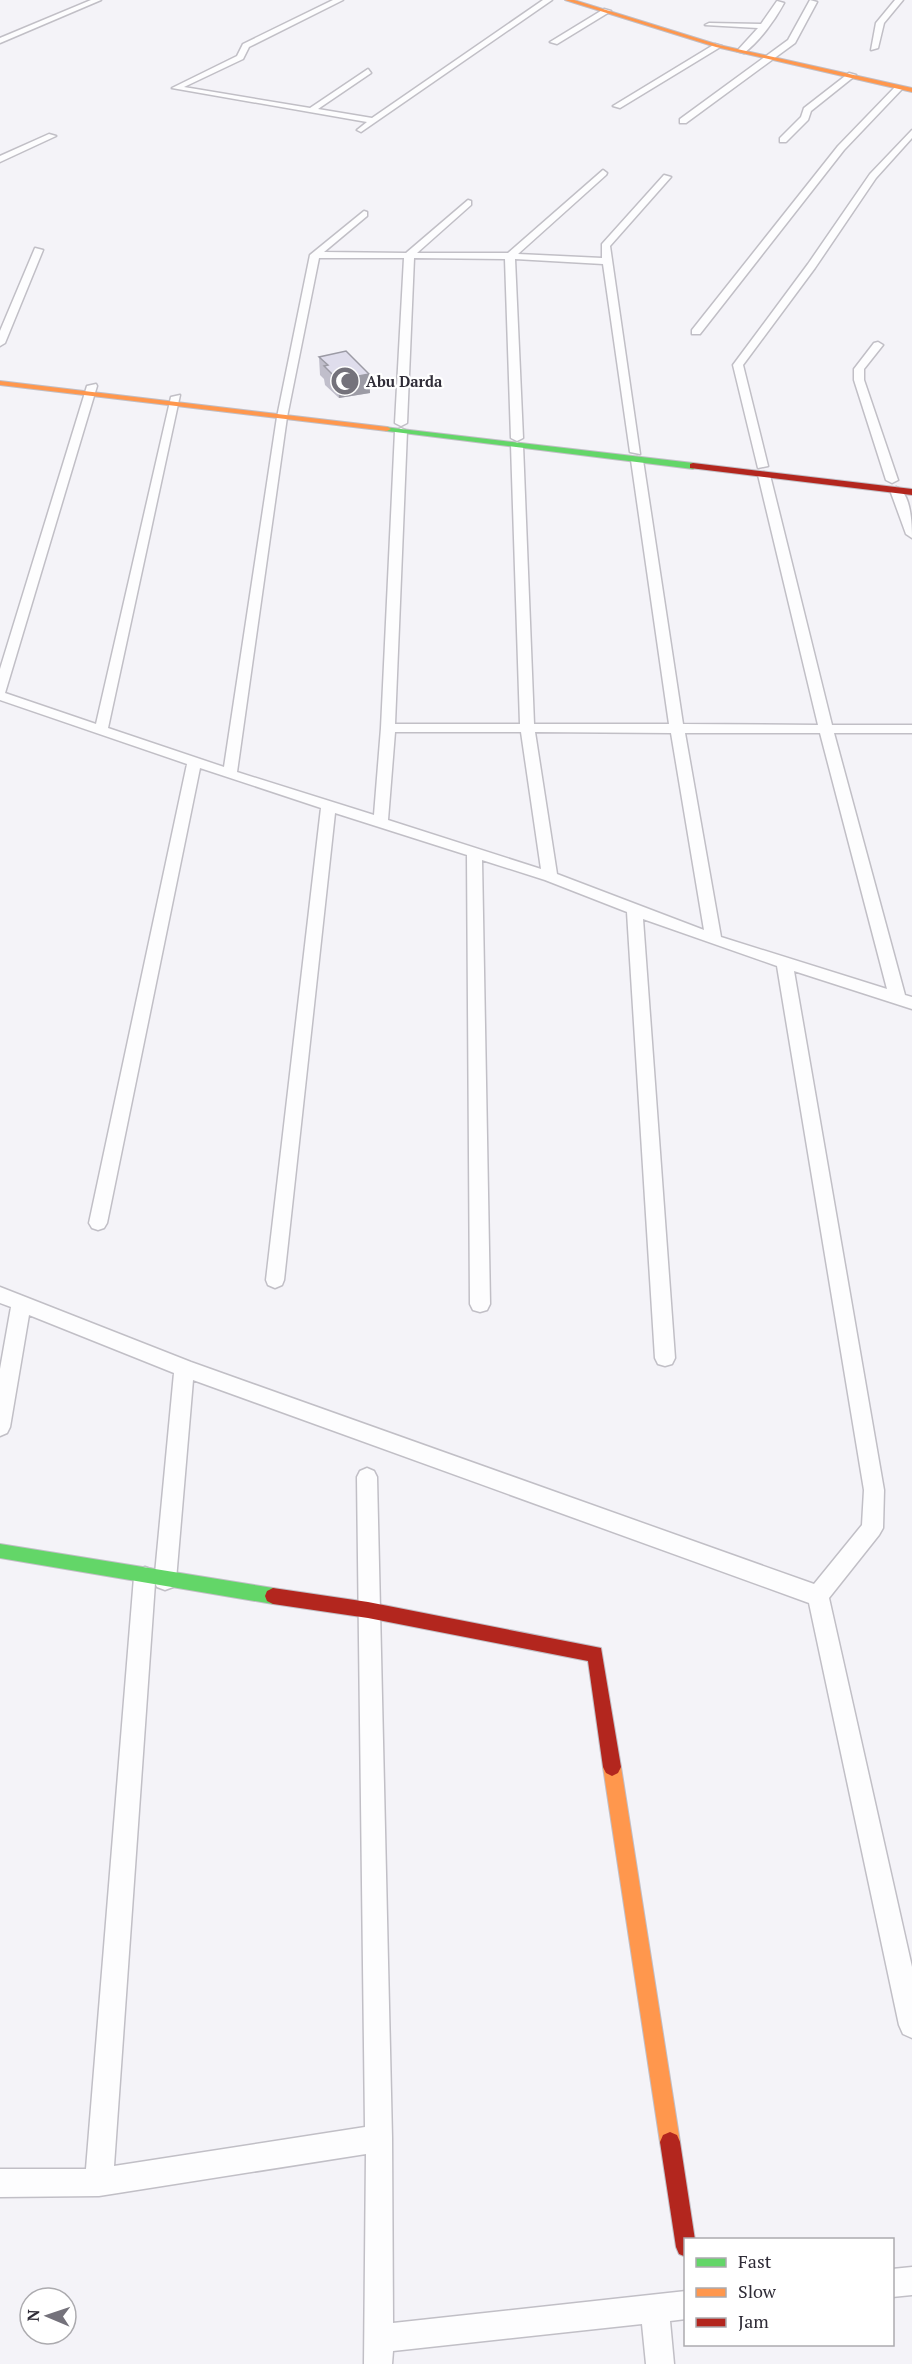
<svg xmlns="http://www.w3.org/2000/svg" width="912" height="2364" font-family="'PT Serif',serif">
<rect width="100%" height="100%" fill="#f4f3f8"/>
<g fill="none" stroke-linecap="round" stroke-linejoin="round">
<g stroke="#c1bfc6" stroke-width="3">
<path id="street" d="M91,0H101L0,43V38Z
M333,0H343L249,47L243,59L184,87L310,108L368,69L371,73L318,109L372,118L543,0H552L361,132L357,130L367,122L172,88L237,56L243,44Z
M810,0L817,2L795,43L686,123H680V119L788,40Z
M895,0H903L884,23L878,48L871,50L876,23Z
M777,1L784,3C775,20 759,42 744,53L737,51L758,28L705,25L709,23L761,24Z
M604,9L611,11L557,44L550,42Z
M715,44L722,46L620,108L613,106Z
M849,73L856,75L811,111L808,120L786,142H780V138L801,117L804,108Z
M896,86L903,88L844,150L700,334H692V330L838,146Z
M912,130V138L876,178L815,268L743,365L768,466L758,468L733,365L808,264L870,174Z
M49,134L56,136L0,162V156Z
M603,170L607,173L606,175L518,254L602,258V244L664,175L671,177L610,246L640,454L630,452L603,264L515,259L523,438L517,441L511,438L505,259L414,258L407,423L401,426L395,423L404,258H319L287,417L237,772L374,815L381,728L395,431L401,428L407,431L395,724H520L511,445L517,442L523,445L534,724H669L631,460L637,457L643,460L683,724L818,725L758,475L764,472L770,475L832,725H912V733H834L905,995L912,997V1009L794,971L884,1490L883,1528L879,1535L829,1598L912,1967V2038L903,2034L899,2025L809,1603L193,1380L176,1580L173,1587L165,1590L157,1587L155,1583L114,2166L365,2127L357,1477L360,1471L367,1468L374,1471L377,1477L392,2138L393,2323L686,2291V2319L670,2321L674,2364H646L642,2324L393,2351L392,2364H364L366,2154L99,2196L0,2197V2169H86L134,1577L137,1570L145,1567L153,1570L155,1574L174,1373L29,1315L10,1427L7,1433L0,1436V1369L11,1307L0,1303V1287L191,1362L814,1584L862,1525L864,1490L777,966L643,919L675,1358L672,1364L665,1366L658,1364L655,1358L627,912L545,880L482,860L490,1304L487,1310L480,1312L473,1310L470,1304L467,855L335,813L284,1280L282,1285L275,1288L268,1285L266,1280L321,808L200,768L107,1223L104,1228L98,1230L92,1228L89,1223L187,764L0,700V669L87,386L96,384L97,386L5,693L96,724L171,397L180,395L108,728L224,767L277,417L310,255L364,211L367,212V216L324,252L406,253L468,200L471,201V205L417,253H508ZM395,732H521L541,869L388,820ZM535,732L671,733L704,930L557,874ZM685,733H820L887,989L721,937Z
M35,248L43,250L5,343L0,346V331Z
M878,342L883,345L864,369V380L898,480L892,483L886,480L854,380V369L874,343Z
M896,487C911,492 912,524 912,538L906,534L890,490Z
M912,2267V2295L892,2297V2269Z"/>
</g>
<g stroke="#c1bfc6" stroke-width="2">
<path id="fast" d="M384,427L693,463L697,466L693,469L387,431L383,429Z
M0,1544L273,1588L279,1591L281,1596L279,1601L273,1604L0,1558Z"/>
</g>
<g stroke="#c1bfc6" stroke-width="2">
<path id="slow" d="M565,0H574L719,45L912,88V92L716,47Z
M0,381L387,427L391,429L387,431L0,385Z
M612,1758L618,1761L621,1767L680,2142L677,2149L670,2152L663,2149L660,2142L603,1767L606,1761Z"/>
</g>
<g stroke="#c1bfc6" stroke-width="2">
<path id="jam" d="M693,463L912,489V495L690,468V464Z
M273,1588L368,1602L601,1648L621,1767L618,1773L612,1776L606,1773L603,1767L588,1661L368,1618L273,1604L267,1601L265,1596L267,1591Z
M670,2132L677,2135L680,2142L695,2240H686V2257L679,2254L676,2247L660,2142L663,2135Z"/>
</g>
<use href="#street" fill="#fdfdfe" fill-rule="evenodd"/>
<use href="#fast" fill="#63d668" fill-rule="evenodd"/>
<use href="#slow" fill="#ff974d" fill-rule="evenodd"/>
<use href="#jam" fill="#b3261e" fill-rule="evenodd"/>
</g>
<path fill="#c0becb" d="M319,357L369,374L370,393L339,398L325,385L324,379L320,375Z"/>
<path fill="#9c9ba5" d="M369,374L370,393L339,398L338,380Z"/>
<path fill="#dfddec" stroke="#9c9ba5" stroke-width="1.5" d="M346,351L369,374L338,380L324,366L328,365L319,357Z"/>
<defs>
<g id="mosque-disc" transform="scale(1.5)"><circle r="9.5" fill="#74727b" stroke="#fff"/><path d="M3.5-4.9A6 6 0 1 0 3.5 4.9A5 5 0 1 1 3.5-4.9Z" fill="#fff"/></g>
</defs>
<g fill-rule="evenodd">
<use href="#mosque-disc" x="345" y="381"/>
</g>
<g text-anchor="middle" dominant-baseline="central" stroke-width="4.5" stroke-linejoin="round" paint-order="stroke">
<g font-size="15" font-weight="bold" fill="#2f2c37" stroke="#fff" text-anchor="start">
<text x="366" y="381">Abu Darda</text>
</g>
</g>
<rect x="684" y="2238" width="210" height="108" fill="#ffffff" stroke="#acabaf" stroke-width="1.5"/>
<rect x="696" y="2258" width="30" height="9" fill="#63d668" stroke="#acabaf" stroke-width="1.5"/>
<text x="738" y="2268" font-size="18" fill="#2f2c37">Fast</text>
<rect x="696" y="2288" width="30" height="9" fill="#ff974d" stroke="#acabaf" stroke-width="1.5"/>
<text x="738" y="2298" font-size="18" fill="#2f2c37">Slow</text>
<rect x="696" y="2318" width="30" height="9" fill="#b3261e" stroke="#acabaf" stroke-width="1.5"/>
<text x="738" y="2328" font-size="18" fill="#2f2c37">Jam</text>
<g transform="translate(48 2316) rotate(272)"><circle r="28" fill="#ffffff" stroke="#acabaf" stroke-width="1.5"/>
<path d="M0-4.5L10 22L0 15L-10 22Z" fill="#74727b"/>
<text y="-9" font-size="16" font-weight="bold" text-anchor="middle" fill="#2f2c37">N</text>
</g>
</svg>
